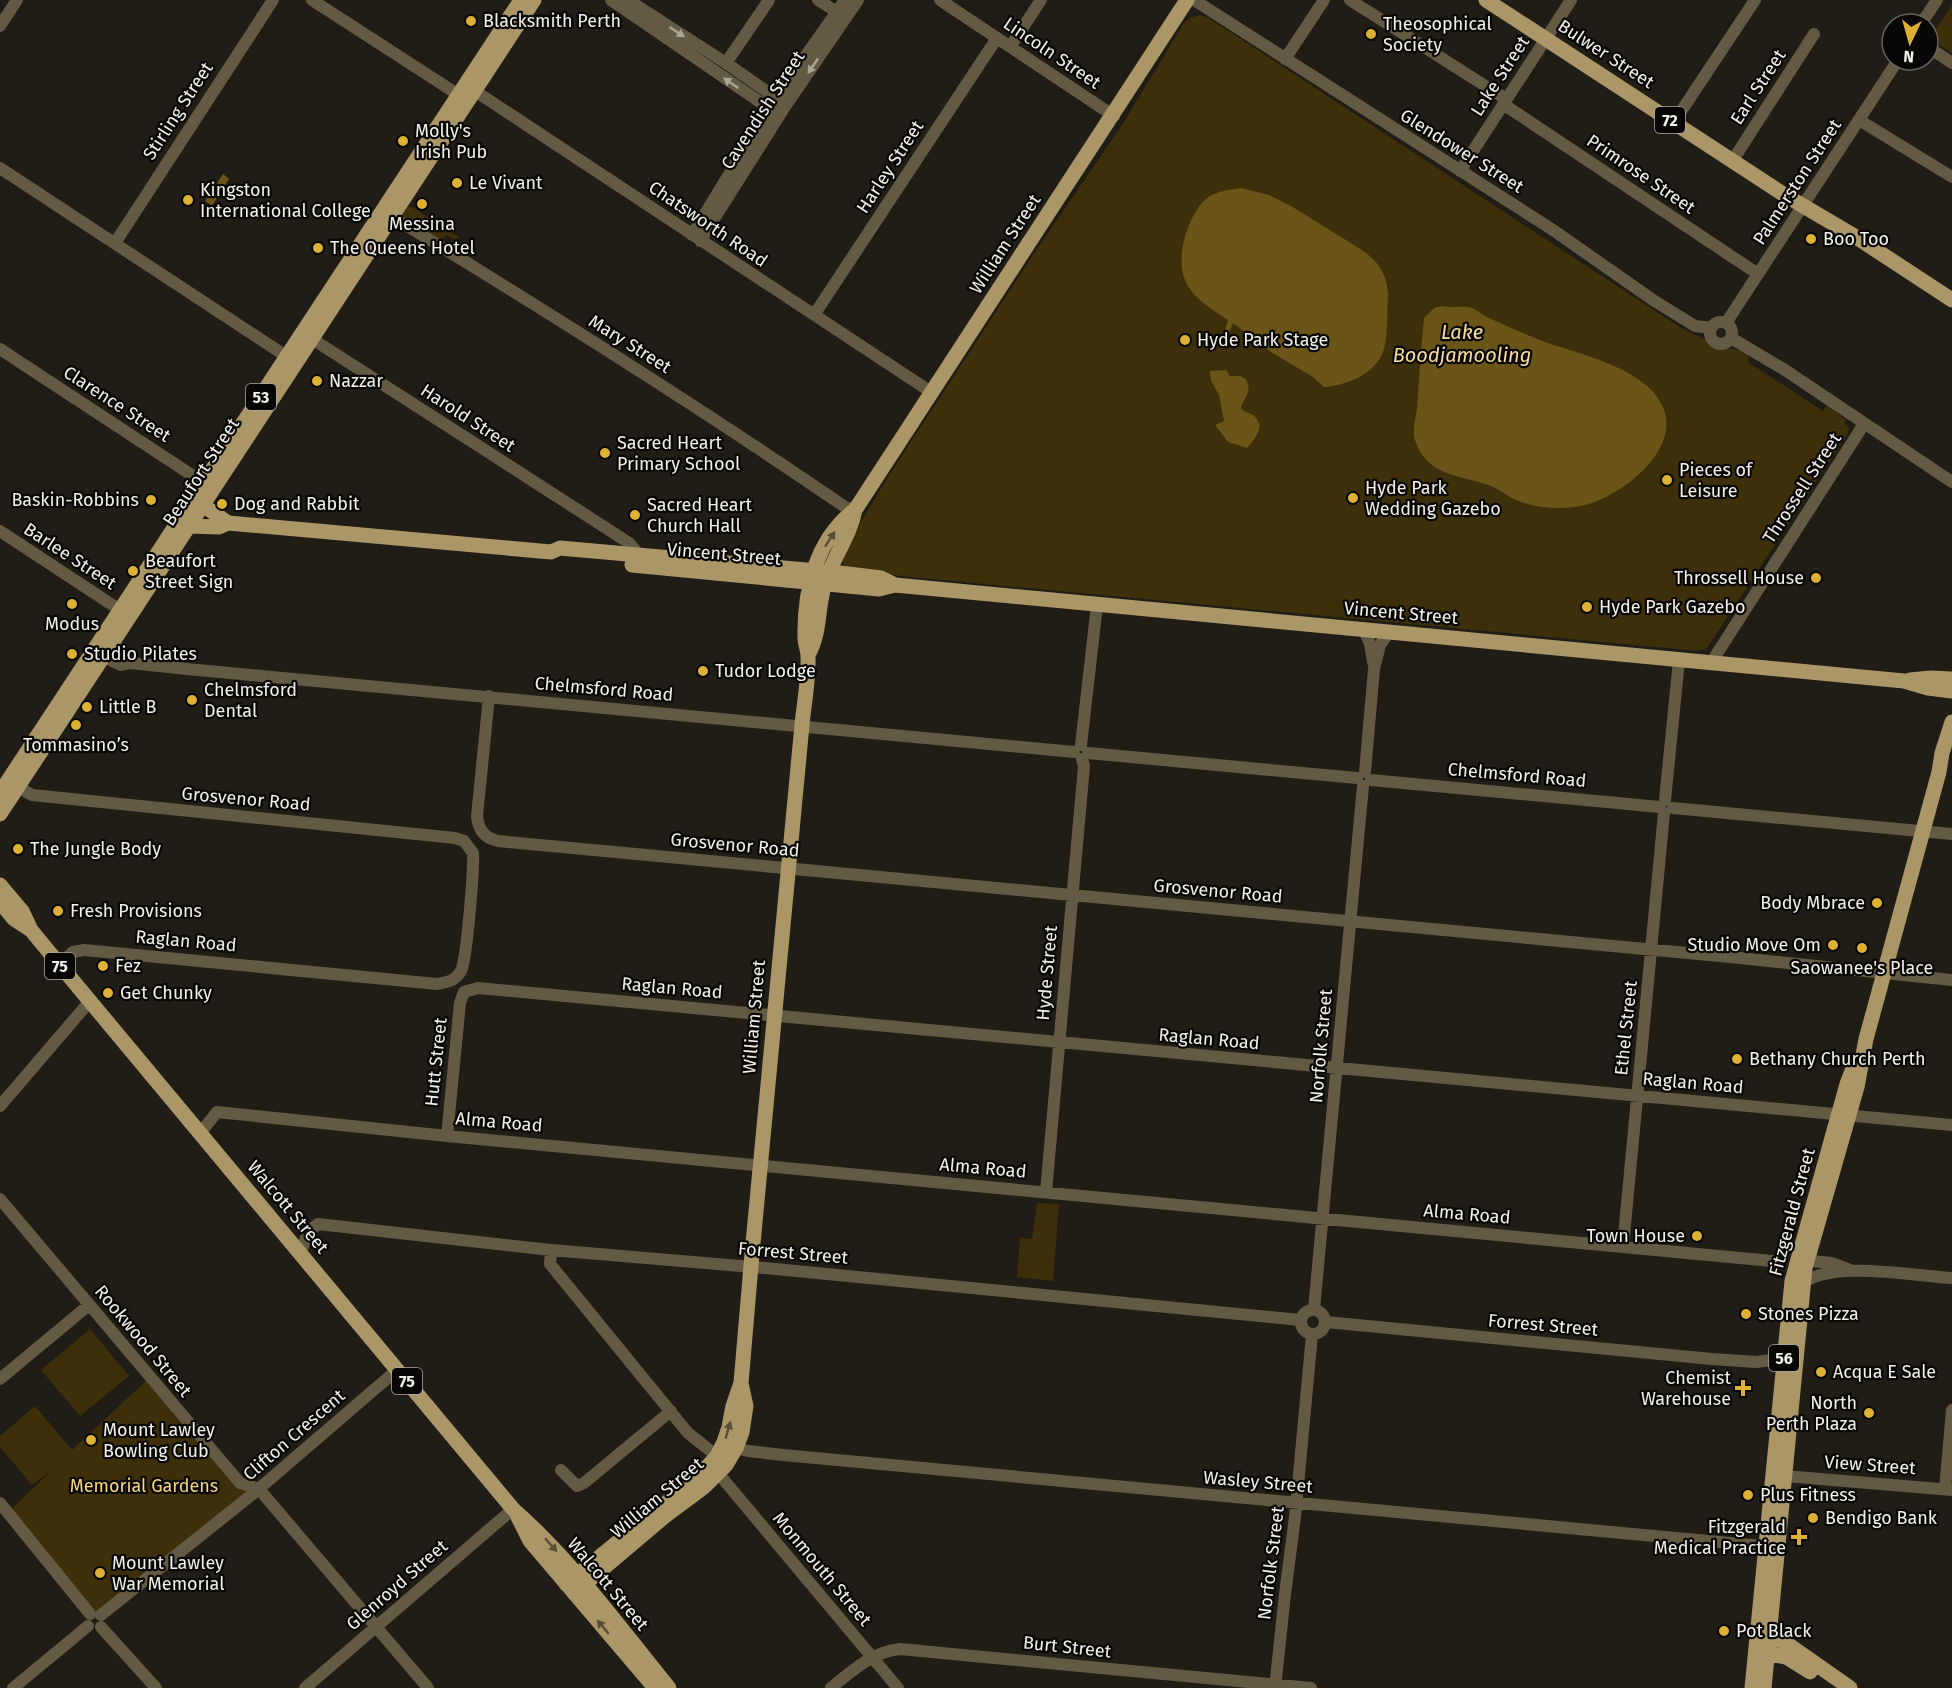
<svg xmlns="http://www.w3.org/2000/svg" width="1952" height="1688" font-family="'Fira Sans',sans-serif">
<rect width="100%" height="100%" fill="#201d16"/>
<path fill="#3d2f09" d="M1952,5V53L1940,45L1936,29Z
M1200,15L1207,17L1253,47L1681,328L1706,340L1716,349H1734L1749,352L1748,362L1823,411L1826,406H1829L1846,420L1844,423L1849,427L1848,433L1707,648L1698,651L910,577L856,570L844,565L842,558L848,543L888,477L1037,249L1122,125L1184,23L1190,18Z
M408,207H412L459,237L457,241L446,235L441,242L400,218Z
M1037,1203L1059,1204L1053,1281L1017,1277L1020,1238L1032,1239Z
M90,1329L129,1376L80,1416L41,1370Z
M150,1377L254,1493L96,1620L8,1512L50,1472L32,1485L0,1447V1436L35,1406L72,1450Z"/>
<path fill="#6a5417" d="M223,174L229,179L212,206L205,201Z
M1241,188L1269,195L1291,206L1362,250C1379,262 1387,274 1388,295C1387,309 1388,340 1383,352C1375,374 1345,386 1324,387L1313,377L1271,352L1233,323L1228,336L1224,333L1228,320C1212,309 1193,299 1185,280C1175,257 1188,215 1206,199C1215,191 1230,190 1241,188Z
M1442,306C1451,308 1460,306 1469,307C1475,308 1482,315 1489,318C1502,324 1516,330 1530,336C1568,353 1645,364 1663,407C1681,449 1625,492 1592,503C1576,508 1559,509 1542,507C1533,506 1520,502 1512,498C1504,494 1497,487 1488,485C1458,474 1427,477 1415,440C1412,431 1416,417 1417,408C1419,378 1421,348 1424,318L1434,308Z
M1226,370L1230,376H1240L1246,379C1253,395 1244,395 1241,408C1245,413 1248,412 1253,415C1267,426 1255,438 1247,448L1228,442L1215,425L1224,421L1219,395L1211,381L1210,371Z"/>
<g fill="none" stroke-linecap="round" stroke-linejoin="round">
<path stroke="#635a43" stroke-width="12" d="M312,0L465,99
M611,0L776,113
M628,0L726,63L782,102
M818,0L837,12
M940,0L1114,116
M1194,0L1553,230L1653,300L1695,326L1711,328
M1350,0L1506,99
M1921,24L1937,0
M0,26L17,0
M1010,47L1041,0
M1928,47L1952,63
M1285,59L1324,0
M726,63L769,0
M469,87L931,392
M1503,104L1758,274
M1859,120L1952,177
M1674,122L1755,0
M1733,160L1814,34
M0,168L292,360
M1460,171L1571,0
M386,213C541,308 695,404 845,507L855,510
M692,235L776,98L845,0
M700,241L786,105L858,0
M115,243L273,0
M814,315L997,38
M1710 333a11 11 0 1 1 22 0a11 11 0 1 1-22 0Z
M1726,323L1898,60
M306,335L606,528L629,543L640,556
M1731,338L1785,370L1952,482
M0,349L210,487
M0,531L120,610
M1364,630L1370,644L1373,662
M102,643L130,663
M96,653L121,665L130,663L187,669L1074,752
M1711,663L1864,424
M489,696L477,816C478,829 484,838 498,841L1730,957L1952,980
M1081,745L1097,605
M1088,753L1357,778
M1365,772L1374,669L1380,645L1389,632
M1371,780L1660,807
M18,787L32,795L455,838L464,841L473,853C474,869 467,958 461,971C455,981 448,982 437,984L84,950L73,952L59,964
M1665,800L1679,660
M1673,808L1952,834
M0,1106L90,1001
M201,1132L217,1112L447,1136L1772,1261
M447,1136L460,1003L464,992L478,988L1952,1125
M1046,1192L1084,766L1082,759
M0,1199L240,1483L259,1489L428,1688
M1623,1246L1664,813
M551,1250L550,1264L688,1433L717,1456
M301,1252L308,1232L318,1224L551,1250L765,1268L1300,1320
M1801,1260L1832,1263L1848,1269
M1803,1283C1833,1260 1914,1276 1952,1278
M1314,1309L1363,786
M1301 1322a12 12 0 1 1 24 0a12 12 0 1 1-24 0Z
M1326,1322L1712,1359L1756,1362L1772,1360L1793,1361
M0,1379L89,1305
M736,1448L748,1451L783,1455L1773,1547
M561,1470L577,1486L584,1483L671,1411
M718,1473L898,1688
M1785,1476L1952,1490
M1945,1489L1952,1410
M0,1503L90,1614
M101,1615L254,1493L397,1370
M101,1627L156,1688
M13,1688L88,1626
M305,1688L513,1509
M831,1688C853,1670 872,1652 900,1649L1311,1688
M1275,1688L1285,1594L1295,1517L1312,1335"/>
<path stroke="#aa9666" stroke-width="15" d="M1486,0L1783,194L1856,237L1952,300
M196,500L228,523
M189,526L219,527L228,523L551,552L560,548L840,573L881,578L895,585L1904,681L1928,688L1952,691
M632,565L879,589L895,585
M808,655C821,632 817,607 825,583C833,557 850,536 855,510
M1910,680L1931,678L1952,679
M0,793L521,0
M0,814L534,0
M0,885L22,911L31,930L59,964L513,1509C573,1562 619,1627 669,1688
M0,902L14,919L31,930
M518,1517L530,1541L655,1688
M566,1584L697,1478L717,1456L724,1442L729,1427L733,1406L741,1383L752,1254L802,725C804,703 809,679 808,656C808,650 805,644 805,638C804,590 816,539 855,510L1187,0
M574,1593L665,1516L704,1487L726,1465L736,1448L742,1432L746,1406L741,1383
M1760,1637L1783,1641L1850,1688
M1758,1652L1786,1657L1810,1672
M1752,1688L1792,1281L1847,1084L1854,1066
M1764,1688L1805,1268L1857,1087L1866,1039L1939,772L1942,753L1952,722"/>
</g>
<defs><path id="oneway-solid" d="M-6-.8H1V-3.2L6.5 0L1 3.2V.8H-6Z" transform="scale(1.5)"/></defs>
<g fill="#aaa597">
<use href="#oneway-solid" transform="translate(677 32) rotate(33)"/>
<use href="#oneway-solid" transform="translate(813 66) rotate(124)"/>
<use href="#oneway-solid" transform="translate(731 83) rotate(-146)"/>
</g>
<g fill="#594e36">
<use href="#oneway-solid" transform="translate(830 539) rotate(-57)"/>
<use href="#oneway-solid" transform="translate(728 1430) rotate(-74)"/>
<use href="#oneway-solid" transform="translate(551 1545) rotate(49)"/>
<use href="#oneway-solid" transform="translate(603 1627) rotate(-130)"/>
</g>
<g fill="#ddb133" stroke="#080705" stroke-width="2">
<circle cx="471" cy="21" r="6"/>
<circle cx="1371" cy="34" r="6"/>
<circle cx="403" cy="141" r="6"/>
<circle cx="457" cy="183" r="6"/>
<circle cx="188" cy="200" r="6"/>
<circle cx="422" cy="204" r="6"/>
<circle cx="1811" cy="239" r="6"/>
<circle cx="318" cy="248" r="6"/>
<circle cx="1185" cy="340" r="6"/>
<circle cx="317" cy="381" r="6"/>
<circle cx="605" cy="453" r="6"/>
<circle cx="1667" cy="480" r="6"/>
<circle cx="1353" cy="498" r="6"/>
<circle cx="151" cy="500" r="6"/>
<circle cx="222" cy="504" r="6"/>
<circle cx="635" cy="515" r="6"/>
<circle cx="133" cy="571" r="6"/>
<circle cx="1816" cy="578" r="6"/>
<circle cx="72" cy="604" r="6"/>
<circle cx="1587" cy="607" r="6"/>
<circle cx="72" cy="654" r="6"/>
<circle cx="703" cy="671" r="6"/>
<circle cx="192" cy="700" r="6"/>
<circle cx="87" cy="707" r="6"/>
<circle cx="76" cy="725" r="6"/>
<circle cx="18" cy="849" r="6"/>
<circle cx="1877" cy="903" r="6"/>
<circle cx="58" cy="911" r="6"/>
<circle cx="1833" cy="945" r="6"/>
<circle cx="1862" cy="948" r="6"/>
<circle cx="103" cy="966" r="6"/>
<circle cx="108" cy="993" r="6"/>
<circle cx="1737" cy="1059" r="6"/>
<circle cx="1697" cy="1236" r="6"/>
<circle cx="1746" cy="1314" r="6"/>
<circle cx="1821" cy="1372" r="6"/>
<path d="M1740 1379h6v6h6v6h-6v6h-6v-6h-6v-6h6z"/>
<circle cx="1869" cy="1413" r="6"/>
<circle cx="91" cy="1440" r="6"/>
<circle cx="1748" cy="1495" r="6"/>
<circle cx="1813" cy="1518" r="6"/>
<path d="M1796 1528h6v6h6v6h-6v6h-6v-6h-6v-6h6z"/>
<circle cx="100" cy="1573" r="6"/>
<circle cx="1724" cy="1631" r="6"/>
</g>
<g text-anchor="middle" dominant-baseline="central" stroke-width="4.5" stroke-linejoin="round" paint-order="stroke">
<g fill="#080705" stroke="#acaaa6" stroke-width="1.5">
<rect x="1655" y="107" width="30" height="26" rx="4.5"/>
<rect x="246" y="384" width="30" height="26" rx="4.5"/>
<rect x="45" y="953" width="30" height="26" rx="4.5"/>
<rect x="1769" y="1345" width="30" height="26" rx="4.5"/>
<rect x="392" y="1368" width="30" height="26" rx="4.5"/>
</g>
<g font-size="16" font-weight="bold" fill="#f2f0eb">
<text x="1670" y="120">72</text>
<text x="261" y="397">53</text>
<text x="60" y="966">75</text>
<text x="1784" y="1358">56</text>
<text x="407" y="1381">75</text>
</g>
<g font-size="18" fill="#f2f0eb" stroke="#080705" text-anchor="start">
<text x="483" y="21">Blacksmith Perth</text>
<text x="1383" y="24">Theosophical<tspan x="1383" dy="21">Society</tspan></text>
<text x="415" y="131">Molly's<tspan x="415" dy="21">Irish Pub</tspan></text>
<text x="469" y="183">Le Vivant</text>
<text x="200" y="190">Kingston<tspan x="200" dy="21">International College</tspan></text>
<text x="422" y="224" text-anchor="middle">Messina</text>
<text x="1823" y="239">Boo Too</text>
<text x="330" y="248">The Queens Hotel</text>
<text x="1197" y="340">Hyde Park Stage</text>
<text x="329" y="381">Nazzar</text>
<text x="617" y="443">Sacred Heart<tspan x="617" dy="21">Primary School</tspan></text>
<text x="1679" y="470">Pieces of<tspan x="1679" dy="21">Leisure</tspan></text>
<text x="1365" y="488">Hyde Park<tspan x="1365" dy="21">Wedding Gazebo</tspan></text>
<text x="139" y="500" text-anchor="end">Baskin-Robbins</text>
<text x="234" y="504">Dog and Rabbit</text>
<text x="647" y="505">Sacred Heart<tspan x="647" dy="21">Church Hall</tspan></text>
<text x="145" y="561">Beaufort<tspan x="145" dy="21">Street Sign</tspan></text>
<text x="1804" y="578" text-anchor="end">Throssell House</text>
<text x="1599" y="607">Hyde Park Gazebo</text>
<text x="72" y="624" text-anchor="middle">Modus</text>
<text x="84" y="654">Studio Pilates</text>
<text x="715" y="671">Tudor Lodge</text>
<text x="204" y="690">Chelmsford<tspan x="204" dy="21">Dental</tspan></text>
<text x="99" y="707">Little B</text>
<text x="76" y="745" text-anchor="middle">Tommasino’s</text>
<text x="30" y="849">The Jungle Body</text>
<text x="1865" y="903" text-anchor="end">Body Mbrace</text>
<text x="70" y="911">Fresh Provisions</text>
<text x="1821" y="945" text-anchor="end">Studio Move Om</text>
<text x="115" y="966">Fez</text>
<text x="1862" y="968" text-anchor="middle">Saowanee's Place</text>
<text x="120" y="993">Get Chunky</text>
<text x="1749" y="1059">Bethany Church Perth</text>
<text x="1685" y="1236" text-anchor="end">Town House</text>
<text x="1758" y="1314">Stones Pizza</text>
<text x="1833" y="1372">Acqua E Sale</text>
<text x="1731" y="1378" text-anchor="end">Chemist<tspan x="1731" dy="21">Warehouse</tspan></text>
<text x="1857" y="1403" text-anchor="end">North<tspan x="1857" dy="21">Perth Plaza</tspan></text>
<text x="103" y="1430">Mount Lawley<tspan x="103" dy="21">Bowling Club</tspan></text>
<text x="1760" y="1495">Plus Fitness</text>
<text x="1825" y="1518">Bendigo Bank</text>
<text x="1786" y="1527" text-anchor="end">Fitzgerald<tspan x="1786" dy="21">Medical Practice</tspan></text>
<text x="112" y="1563">Mount Lawley<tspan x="112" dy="21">War Memorial</tspan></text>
<text x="1736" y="1631">Pot Black</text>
</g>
<g font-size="18" fill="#f2f0eb" stroke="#080705">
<text transform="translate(1052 53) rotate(34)">Lincoln Street</text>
<text transform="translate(1606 54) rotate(33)">Bulwer Street</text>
<text transform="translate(1500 76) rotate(-57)">Lake Street</text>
<text transform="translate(1758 87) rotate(-57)">Earl Street</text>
<text transform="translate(763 110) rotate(-57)">Cavendish Street</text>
<text transform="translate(178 111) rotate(-57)">Stirling Street</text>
<text transform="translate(1462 151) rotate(32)">Glendower Street</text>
<text transform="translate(890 167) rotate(-57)">Harley Street</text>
<text transform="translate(1641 174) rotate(34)">Primrose Street</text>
<text transform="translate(1797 182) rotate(-57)">Palmerston Street</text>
<text transform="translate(708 224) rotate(34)">Chatsworth Road</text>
<text transform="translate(1005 244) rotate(-57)">William Street</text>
<text transform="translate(630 344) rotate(32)">Mary Street</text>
<text transform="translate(117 404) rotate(33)">Clarence Street</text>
<text transform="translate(468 418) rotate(33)">Harold Street</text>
<text transform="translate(201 472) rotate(-57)">Beaufort Street</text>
<text transform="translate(1802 488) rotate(-57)">Throssell Street</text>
<text transform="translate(724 554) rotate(5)">Vincent Street</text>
<text transform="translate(70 556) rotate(33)">Barlee Street</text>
<text transform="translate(1401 613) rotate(5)">Vincent Street</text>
<text transform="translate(604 689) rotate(5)">Chelmsford Road</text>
<text transform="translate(1517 775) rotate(5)">Chelmsford Road</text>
<text transform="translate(246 799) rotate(5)">Grosvenor Road</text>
<text transform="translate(735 845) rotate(5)">Grosvenor Road</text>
<text transform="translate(1218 891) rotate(5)">Grosvenor Road</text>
<text transform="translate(186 941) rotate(5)">Raglan Road</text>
<text transform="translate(1047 973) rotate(-85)">Hyde Street</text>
<text transform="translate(672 988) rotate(5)">Raglan Road</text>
<text transform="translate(754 1017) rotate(-85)">William Street</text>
<text transform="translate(1626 1028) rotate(-84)">Ethel Street</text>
<text transform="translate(1209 1039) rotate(5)">Raglan Road</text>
<text transform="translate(1321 1046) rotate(-85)">Norfolk Street</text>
<text transform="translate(436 1062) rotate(-84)">Hutt Street</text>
<text transform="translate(1693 1083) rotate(5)">Raglan Road</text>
<text transform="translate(499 1122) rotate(5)">Alma Road</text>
<text transform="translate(983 1168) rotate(5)">Alma Road</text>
<text transform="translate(288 1207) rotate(50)">Walcott Street</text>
<text transform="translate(1792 1212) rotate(-75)">Fitzgerald Street</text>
<text transform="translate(1467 1214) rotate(5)">Alma Road</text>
<text transform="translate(793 1253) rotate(5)">Forrest Street</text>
<text transform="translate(1543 1325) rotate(5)">Forrest Street</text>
<text transform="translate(143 1341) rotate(50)">Rookwood Street</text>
<text transform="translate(294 1435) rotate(-41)">Clifton Crescent</text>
<text transform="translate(1870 1465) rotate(4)">View Street</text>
<text transform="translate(1258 1482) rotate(5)">Wasley Street</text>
<text transform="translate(657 1498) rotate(-40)">William Street</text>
<text transform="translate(1271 1563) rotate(-83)">Norfolk Street</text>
<text transform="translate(822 1569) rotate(50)">Monmouth Street</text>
<text transform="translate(608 1584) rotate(50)">Walcott Street</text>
<text transform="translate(397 1585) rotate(-41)">Glenroyd Street</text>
<text transform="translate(1067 1647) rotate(6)">Burt Street</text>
</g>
<g font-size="18" fill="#f8d680" stroke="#080705">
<text x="144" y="1486">Memorial Gardens</text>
</g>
<g font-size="20" font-style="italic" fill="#f9de9c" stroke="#080705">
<text x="1462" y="332">Lake<tspan x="1462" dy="23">Boodjamooling</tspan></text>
</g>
</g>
<g transform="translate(1910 42) rotate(185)"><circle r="28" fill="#080705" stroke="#666461" stroke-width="1.5"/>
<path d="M0-4.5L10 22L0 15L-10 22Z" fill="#ddb133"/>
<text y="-9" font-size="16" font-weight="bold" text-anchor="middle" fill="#f2f0eb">N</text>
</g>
</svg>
